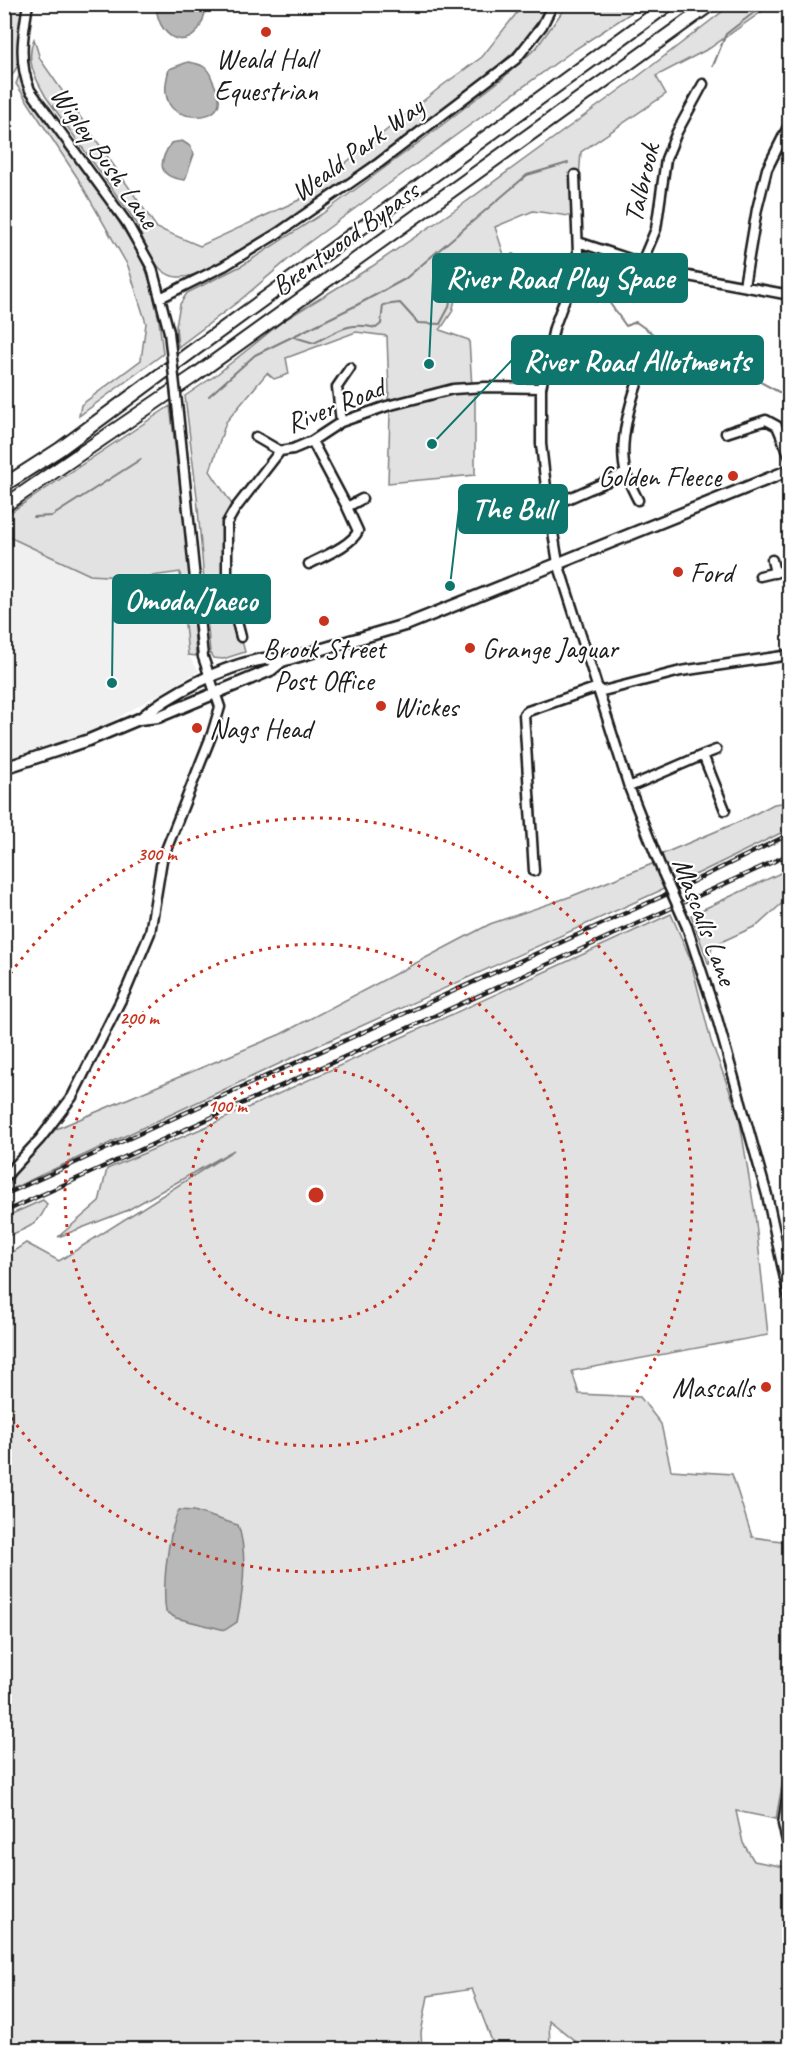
<svg xmlns="http://www.w3.org/2000/svg" width="794" height="2054" font-family="Caveat,sans-serif">
<rect width="100%" height="100%" fill="#fff"/>
<filter id="ink" filterUnits="userSpaceOnUse"><feTurbulence type="fractalNoise" baseFrequency=".0167" numOctaves="2"/><feDisplacementMap in="SourceGraphic" scale="12" xChannelSelector="R" yChannelSelector="G"/><feConvolveMatrix kernelMatrix="1 2 1 2 8 2 1 2 1" color-interpolation-filters="sRGB"/></filter>
<g filter="url(#ink)">
<path fill="#f0f0f0" d="M4,535L23,543L138,578L180,572L188,655L199,671L95,731L5,759Z"/>
<path fill="#e2e2e2" stroke="#7f7f7f" stroke-width="1.5" d="M5,5H28L23,57L5,87Z
M523,5H549C539,20 531,37 517,49C474,88 426,121 380,155C328,193 278,233 221,262C207,269 194,278 178,277C154,276 144,241 136,222L46,97C35,78 25,60 34,39L40,59L157,228L200,246L299,200L443,85L482,57Z
M567,5H643L574,50L383,188L304,246L239,301L178,347L176,326L180,304L187,293L243,265L322,214L425,138L502,79L537,47Z
M731,5H771L710,48L656,76L666,94L581,152L576,217L533,211L495,227L507,264L491,279L484,290L456,296L452,312L440,330L469,340L472,387H475V475L388,483L390,413L387,406L389,392L387,336L356,332L286,358L289,374L274,379L267,373L226,422L210,471L235,509L227,584L245,652L223,659L213,658L210,653L197,497L185,396L216,375L283,321L371,267L459,207L632,81Z
M20,73L23,81L93,180L138,253L149,277L159,320L163,354L79,416L81,405L141,360L146,323L128,266L77,177L16,84Z
M170,406L189,557L196,656L188,655L180,572L138,578L90,575L5,535V516Z
M789,802V829L699,873L315,1047L5,1192L17,1171L56,1129L281,1034L490,924L572,896L652,864L660,855L743,820L774,804Z
M789,869V897L758,925L712,946L709,965L691,915Z
M671,914L690,958L711,1041L739,1116L755,1214L768,1335L572,1371L579,1394L640,1397L661,1424L671,1470L732,1474L752,1537L789,1542V1746L776,1819L736,1811L743,1843L754,1861L785,1867L790,1896L789,2049H585L549,2020L550,2049H495L472,1989L428,1996L421,2033L422,2049L5,2050V1257L26,1243L59,1261L234,1150L126,1211L58,1237L99,1202L107,1169L210,1125Z
M43,1200L47,1204C39,1227 24,1229 5,1237V1217Z"/>
<path fill="#b8b8b8" stroke="#7a7a7a" stroke-width="1.5" d="M156,5H206C201,56 158,46 156,5Z
M188,62C202,64 208,67 212,79C215,87 222,98 218,106C212,122 177,118 170,105C163,93 166,81 169,69Z
M182,141L190,146L194,154L185,180C157,177 158,163 171,143Z
M179,1510L194,1511L238,1525C248,1553 243,1593 237,1622L225,1630L176,1618L166,1612C162,1586 168,1533 179,1510Z"/>
<g fill="none" stroke-linecap="round" stroke-linejoin="round">
<path stroke="#7a7a7a" stroke-width="2" d="M713,66L726,34L765,4
M589,274L626,326L636,322L710,374L741,382L753,378L790,398
M294,337L314,343C338,331 348,321 376,328L381,324L383,305L400,303L418,323L440,324L449,307L454,276L480,287C488,272 497,262 513,254L535,267L548,270
M209,396L255,355L355,306L405,279L527,175L568,163
M33,517L52,516L141,459"/>
<g stroke="#1c1c1c" stroke-width="13">
<path id="minor" d="M28,4C23,34 18,62 30,90L127,223L152,268L169,332
M575,175L578,254L577,266L554,328L541,388V444L547,496L558,563L629,787L663,873
M578,242L672,273L790,295
M642,262L656,229L666,159L677,132L703,84
M744,286L757,209L767,169L790,123
M160,298L224,266L278,233L379,163L516,59L542,26L553,4
M638,381C629,407 618,446 626,474C629,483 634,492 638,500
M341,422L337,387L350,368
M726,433L766,420L777,426L790,457
M256,437L280,451L293,449L312,441L341,422L387,406L453,389L485,387L541,388
M347,507L362,499
M549,507L626,473
M772,560L775,573
M309,564C322,557 352,545 358,531L347,507L312,441
M760,576L790,569
M241,637L227,584V523L235,509L280,451
M599,692L681,671L790,655
M703,755L716,750
M629,787L703,755L725,810
M534,871L524,714L528,711L598,687
M687,927L717,1018L767,1195L790,1302
M4,1178L40,1139L72,1097L127,988L150,933L162,860L212,734L220,707L203,657L178,413
M790,1779L783,1824L790,1854"/>
</g>
<g stroke="#1c1c1c" stroke-width="15">
<path id="major" d="M140,719C170,693 224,666 264,659C270,658 276,660 282,661
M4,768L89,740L139,719L158,717L271,670L282,661L408,624L790,470"/>
</g>
<g stroke="#1c1c1c" stroke-width="16">
<path id="highway" d="M4,485L60,449L191,352L669,4
M4,506L194,376L711,4"/>
</g>
<use href="#minor" stroke="#fff" stroke-width="8"/>
<use href="#major" stroke="#fff" stroke-width="10"/>
<use href="#highway" stroke="#fff" stroke-width="12"/>
<g stroke="#1c1c1c" stroke-width="4.5">
<path id="rail" d="M4,1195L661,897L790,834
M4,1212L790,854"/>
</g>
<use href="#rail" stroke="#fff" stroke-width="2" stroke-dasharray="7" stroke-linecap="butt"/>
<g stroke="#1c1c1c" stroke-width="13" stroke-linecap="butt">
<path id="minor-bridge" d="M169,332L178,413
M663,873L687,927"/>
</g>
<use href="#minor-bridge" stroke="#fff" stroke-width="8"/>
</g>
</g>
<g fill="none" stroke="#c8321e" stroke-width="3" stroke-dasharray="3 6">
<circle cx="316" cy="1195" r="126"/>
<circle cx="316" cy="1195" r="251"/>
<path d="M5 981A377 377 0 1 1 5 1409"/>
</g>
<g fill="#c8321e" stroke="#fff" stroke-width="2">
<circle cx="266" cy="32" r="6"/>
<circle cx="733" cy="476" r="6"/>
<circle cx="678" cy="572" r="6"/>
<circle cx="324" cy="621" r="6"/>
<circle cx="470" cy="648" r="6"/>
<circle cx="381" cy="706" r="6"/>
<circle cx="197" cy="728" r="6"/>
<circle cx="766" cy="1387" r="6"/>
</g>
<g text-anchor="middle" dominant-baseline="central" stroke-width="4.5" stroke-linejoin="round" paint-order="stroke">
<g font-size="28" fill="#1c1c1c" stroke="#fff" text-anchor="start">
<text x="266" y="58" text-anchor="middle">Weald Hall<tspan x="266" dy="32">Equestrian</tspan></text>
<text x="721" y="476" text-anchor="end">Golden Fleece</text>
<text x="690" y="572">Ford</text>
<text x="324" y="648" text-anchor="middle">Brook Street<tspan x="324" dy="32">Post Office</tspan></text>
<text x="482" y="648">Grange Jaguar</text>
<text x="393" y="706">Wickes</text>
<text x="209" y="728">Nags Head</text>
<text x="754" y="1387" text-anchor="end">Mascalls</text>
</g>
<g font-size="28" fill="#1c1c1c" stroke="#fff">
<text transform="translate(357 149) rotate(-36)">Weald Park Way</text>
<text transform="translate(105 157) rotate(55)">Wigley Bush Lane</text>
<text transform="translate(641 183) rotate(-77)">Talbrook</text>
<text transform="translate(345 238) rotate(-36)">Brentwood Bypass</text>
<text transform="translate(335 405) rotate(-22)">River Road</text>
<text transform="translate(705 921) rotate(69)">Mascalls Lane</text>
</g>
</g>
<circle cx="316" cy="1195" r="9" fill="#c8321e" stroke="#fff" stroke-width="3"/>
<g font-size="18" text-anchor="middle" font-weight="bold" fill="#c8321e" stroke="#fff" stroke-width="4.5" stroke-linejoin="round" paint-order="stroke">
<text x="157" y="860">300 m</text>
<text x="139" y="1024">200 m</text>
<text x="227" y="1112">100 m</text>
</g>
<path fill="none" stroke="#0f766e" stroke-width="2" d="M429 364L433 278M432 444L512 360M450 586L459 509M112 683L113 599"/>
<g fill="#0f766e" stroke="#fff" stroke-width="2">
<circle cx="429" cy="364" r="6"/>
<circle cx="432" cy="444" r="6"/>
<circle cx="450" cy="586" r="6"/>
<circle cx="112" cy="683" r="6"/>
</g>
<g fill="#0f766e" stroke="#0f766e" stroke-width="2">
<rect x="433" y="254" width="254" height="48" rx="6"/>
<rect x="512" y="336" width="251" height="48" rx="6"/>
<rect x="459" y="485" width="108" height="48" rx="6"/>
<rect x="113" y="575" width="157" height="48" rx="6"/>
</g>
<g font-size="30" text-anchor="middle" font-weight="bold" fill="#fff">
<text x="560" y="288">River Road Play Space</text>
<text x="637" y="371">River Road Allotments</text>
<text x="513" y="519">The Bull</text>
<text x="191" y="610">Omoda/Jaeco</text>
</g>
<rect width="794" height="2054" fill="none" stroke="#fff" stroke-width="24"/>
<rect x="12" y="12" width="770" height="2030" fill="none" stroke="#1c1c1c" stroke-width="2" filter="url(#ink)"/>
</svg>
